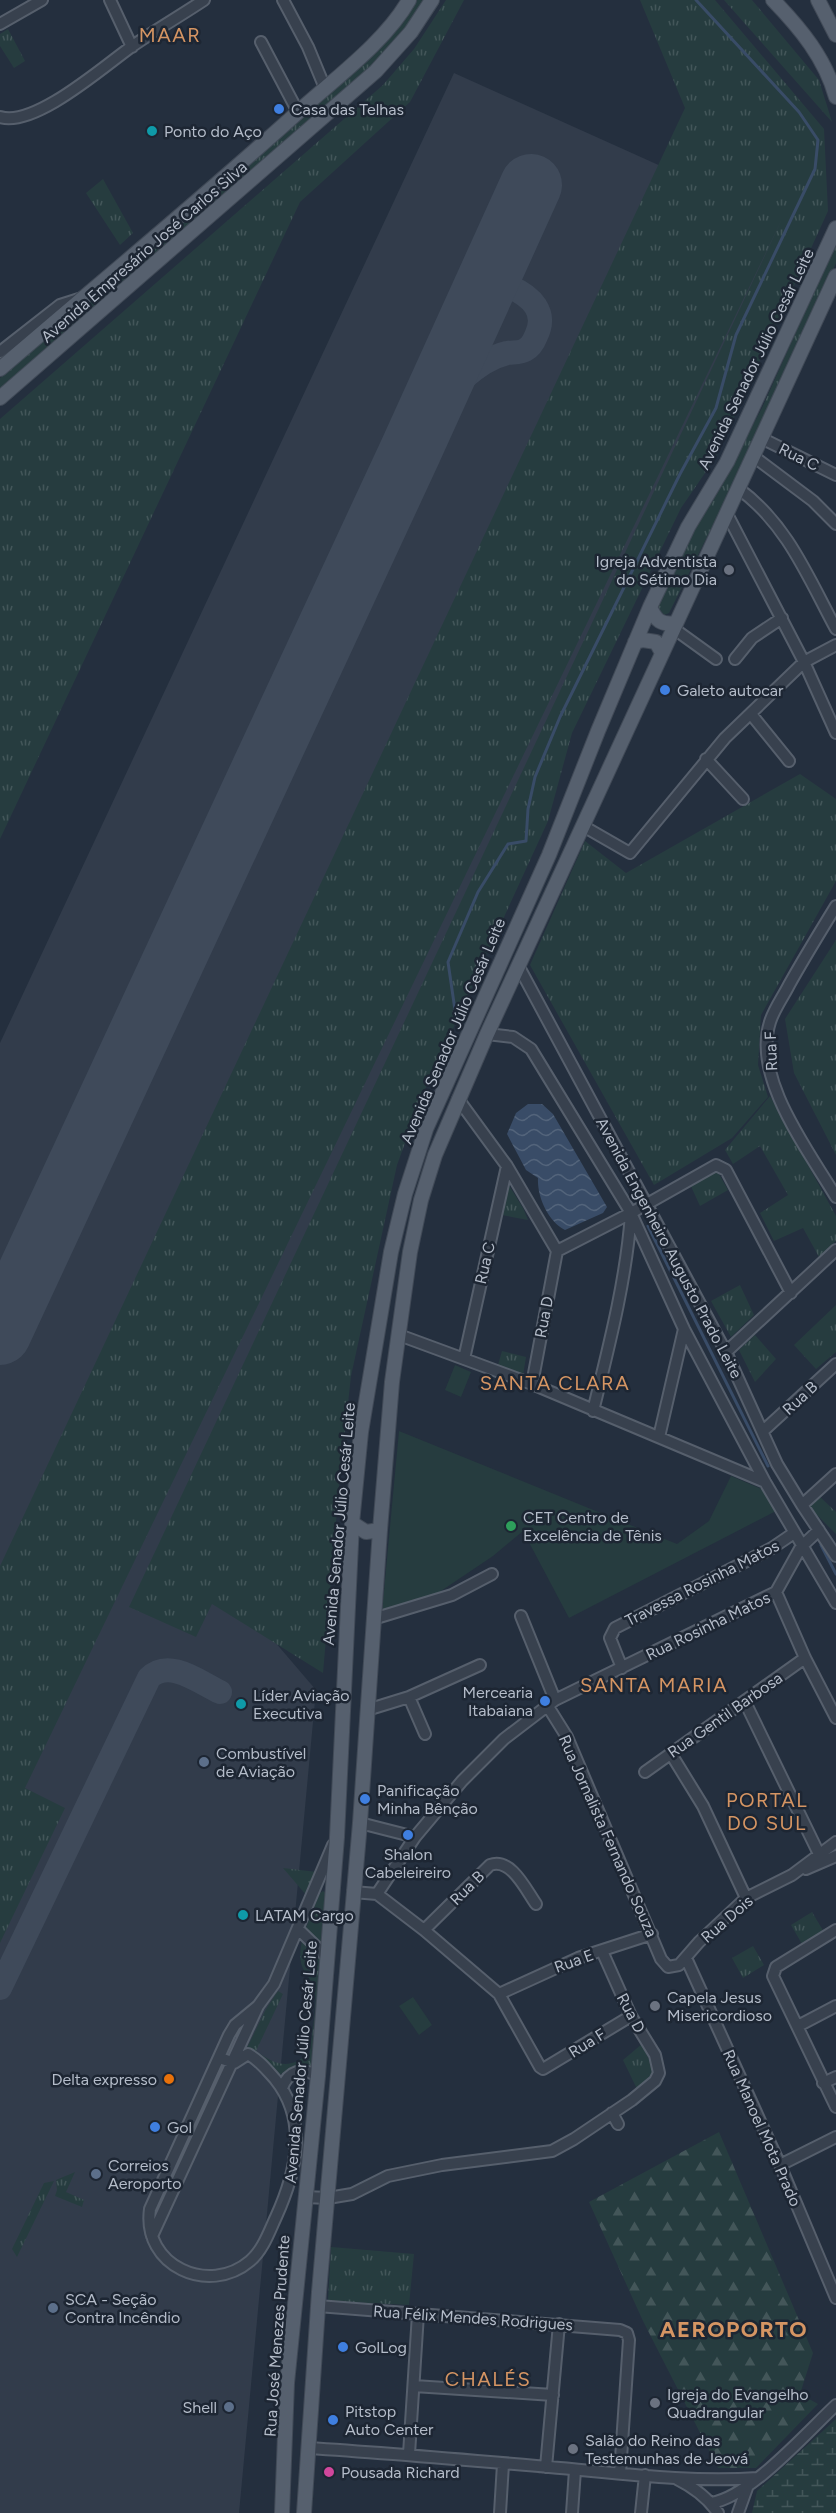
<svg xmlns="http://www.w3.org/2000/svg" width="836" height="2513" font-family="Figtree,sans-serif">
<defs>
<pattern id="grass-tufts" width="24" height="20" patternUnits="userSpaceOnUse" patternTransform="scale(1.5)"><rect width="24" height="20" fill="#263c3f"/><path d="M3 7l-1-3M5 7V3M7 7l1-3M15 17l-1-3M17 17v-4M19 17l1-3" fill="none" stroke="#435659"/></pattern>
<pattern id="forest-firs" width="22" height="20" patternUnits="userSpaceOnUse" patternTransform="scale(1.5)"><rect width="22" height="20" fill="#263c3f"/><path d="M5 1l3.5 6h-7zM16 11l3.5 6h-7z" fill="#435659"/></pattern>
<pattern id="wetland-marsh" width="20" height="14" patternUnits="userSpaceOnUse" patternTransform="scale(1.5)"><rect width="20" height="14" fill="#263c3f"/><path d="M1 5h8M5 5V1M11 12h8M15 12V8" fill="none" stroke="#435659"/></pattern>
<pattern id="water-waves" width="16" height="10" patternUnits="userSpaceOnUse" patternTransform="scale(1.5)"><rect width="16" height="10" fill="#394c67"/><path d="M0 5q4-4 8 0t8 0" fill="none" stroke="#53647b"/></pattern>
</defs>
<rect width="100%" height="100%" fill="#242f3e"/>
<path fill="#323c4b" d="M454,73L803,230L187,1539L316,1690L239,2513H0V1043Z"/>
<path fill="url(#grass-tufts)" d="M414,0H424L407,31L331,105L0,392V378L393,34Z
M446,0H464L410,102L300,202L0,839V419L383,85L414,49Z
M640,0H715L824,129L828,211L716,457L681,508L572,733L548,821L423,1094L397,1165L351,1376L340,1476L323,1673L212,1604L196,1637L129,1607L783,217L25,1788L65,1808L0,1943V1566L685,108Z
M724,0H752L819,80L832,122Z
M8,29L25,61L14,68L0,46V34Z
M103,179L133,233L120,245L86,193Z
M836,243V263L768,415L669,613L664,615L657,605L698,517L729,469L762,408Z
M800,774L836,799V881L761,1015L758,1065L768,1097L732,1138L654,1185L530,965L585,841L626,873Z
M836,940V1155L794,1073L785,1019Z
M770,1096L836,1216V1241L819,1257L803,1228L774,1241L760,1213L788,1195L760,1146L733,1164L725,1150Z
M716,1169L728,1190L700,1206L690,1184Z
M508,1184L523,1208L528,1220L502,1215Z
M740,1285L754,1315L731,1337L711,1301Z
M836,1305V1352L816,1369L794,1345Z
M755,1335L776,1359L755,1382L739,1350Z
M502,1351L526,1357L523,1375L498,1365Z
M819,1496L836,1512V1534L809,1507Z
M283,1868L317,1872L307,1896Z
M323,1891L326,1893L322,1946L305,1930L320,1893Z
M812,1912L824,1932L802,1944L791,1925Z
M302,1941L319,1957L322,1965L311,2068C298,2064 288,2069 278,2076L263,2058L246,2050L266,2009L278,1991L283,1994L256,2051C276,2065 289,2071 310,2052C311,2038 317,2006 315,1994C311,1971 295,1973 302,1941Z
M753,1946L764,1965L743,1978L732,1958Z
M642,2044L655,2073L653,2078L637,2089L623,2060Z
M75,2172L66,2192L84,2200L82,2207L55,2196L57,2190L56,2180Z
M54,2181L17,2257L12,2249L44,2183Z
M331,2247L414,2254L409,2305L328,2301Z"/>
<path fill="url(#forest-firs)" d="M719,2132L813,2353L800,2394L818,2404L756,2468H718L643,2321L589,2202Z"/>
<path fill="url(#wetland-marsh)" d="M836,2419V2513H752L757,2491Z"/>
<path fill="#263c3f" d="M455,1365L471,1372L461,1397L445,1390Z
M399,1431L677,1544L709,1521L731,1476L764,1490L776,1511L569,1618L523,1531L493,1556L438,1593L382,1612Z
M413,1997L432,2025L419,2035L399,2006Z"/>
<path fill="url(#water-waves)" d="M528,1104H542L553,1114L607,1207L603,1213L565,1230C548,1221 537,1197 538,1178L526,1170L507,1134L516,1113Z"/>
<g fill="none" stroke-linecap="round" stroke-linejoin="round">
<path stroke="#394c67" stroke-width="3" d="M455,1010L448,962L478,892L508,844L526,841L528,809L535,777L560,717L680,474L716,408L736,335L815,169L818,140L799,112L696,0
M648,1226L768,1466
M821,1545L836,1574"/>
<path stroke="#3f4a5a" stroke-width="24" d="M410,452C425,425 442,400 464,378C476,367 491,357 507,353C513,352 520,353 525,350C531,347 534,341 536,336C548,312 531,296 510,287L491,294L474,309
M0,1988L149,1678C169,1658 199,1682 220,1692"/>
<path stroke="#3f4a5a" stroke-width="62" d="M0,1334L410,452L531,185"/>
<g stroke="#565f6c" stroke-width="14">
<path id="minor" d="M110,0L132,47
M283,0L308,47L325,88
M0,24L42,0
M261,42L298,112
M0,117C34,128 103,67 131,47C154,31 180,16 204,0
M0,352L60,305L82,298
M761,438L836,475
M753,456L813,501L836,524
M739,489C787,524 808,577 836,629
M727,514L804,662L836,733
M673,628L716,659
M735,659L752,638L782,618
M751,714L789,761
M706,759L743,799
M583,826L630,853L725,738L804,662L836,645
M836,906C820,932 804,958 789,985C783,997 774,1009 770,1022C752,1078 809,1151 836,1197
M519,967L726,1352L777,1464L802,1505L836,1556
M487,1034L513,1037L531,1049L631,1213L684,1329L765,1482L836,1603
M458,1099L507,1166L557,1251
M557,1251L631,1213L716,1165L726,1170L791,1293
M399,1335L532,1384L765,1482
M726,1352L836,1250
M464,1359L507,1166
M532,1384L557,1251
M593,1411C609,1346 626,1281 631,1214
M763,1431L836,1364
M659,1437L684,1329
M802,1505L836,1474
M776,1592L805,1658L836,1718
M521,1616L555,1700
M373,1619L452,1595L492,1574
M622,1668L610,1638L615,1628L772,1548L794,1533
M409,1697L425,1734
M745,1702L819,1854
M547,1705L567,1737L661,1959L668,1967L679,1965L699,1942L746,1898L792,1875L836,1842
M367,1710L409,1697L480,1665
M671,1754L703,1806L746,1898
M645,1772L805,1658
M360,1823L415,1837
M806,1869L836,1856
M353,1892L377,1894L424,1930L499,1994L540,2067L543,2069L631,2016
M377,1894L415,1837L462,1781L504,1739L555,1700L776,1592L801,1547L819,1530
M298,1929L327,1957
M424,1930L490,1865C511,1857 526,1890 536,1904
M836,1930L776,1967L773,1976L836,2107
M686,1958L780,2165L836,2298
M499,1994L578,1958L652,1934
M798,2026L836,2006
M220,2058L234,2063L248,2054C259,2060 266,2069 275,2079C309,2121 296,2173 276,2217C269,2232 263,2250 250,2261C209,2296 142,2266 150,2209L229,2035L235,2025L258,2006
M823,2083L836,2077
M282,2088C288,2071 302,2067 318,2076
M612,2113L618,2124
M780,2165L836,2137
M305,2197L328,2198L352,2194L388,2176L442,2165L552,2151L574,2139L632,2100L655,2081L659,2073L655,2055L631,2016L602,1951
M152,2236L258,2006L274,1984L333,1845
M318,2306L620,2330L627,2333L629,2340L620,2473
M414,2386L553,2395
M308,2448C388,2453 468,2460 549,2467C618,2473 689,2483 758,2478
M409,2454L418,2314
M546,2467L559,2324
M677,2479C693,2487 708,2498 718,2513
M711,2503C750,2497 806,2433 836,2405
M500,2513L503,2464
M572,2513L575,2470
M641,2513L645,2475
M738,2513L747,2488"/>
</g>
<g stroke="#414a57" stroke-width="16">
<path id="major" d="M773,0C801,29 825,58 836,97
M818,0L836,35
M0,369C102,281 207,195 307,104C341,74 387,39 409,0
M0,398L376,71L411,32L432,0
M650,607C656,621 661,625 676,623
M635,642L643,640L656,642L662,653
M352,1523L366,1532L380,1530
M282,2513L287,2383L318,2076L337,1837L352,1523L361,1432L391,1252L405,1194L426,1129L549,855L598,731L650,607L688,527L727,462L836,228
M304,2513L319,2292L360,1823L380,1530L392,1382L410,1252L421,1200L435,1155L487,1034L836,276"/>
</g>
<use href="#minor" stroke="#38414e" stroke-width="10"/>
<use href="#major" stroke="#56606e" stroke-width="14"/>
</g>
<g fill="#3f7fe0" stroke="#1d2633" stroke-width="2">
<circle cx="279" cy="109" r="6"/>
<circle cx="665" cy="690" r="6"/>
<circle cx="545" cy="1701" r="6"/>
<circle cx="365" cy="1799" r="6"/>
<circle cx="408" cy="1835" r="6"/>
<circle cx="155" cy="2127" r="6"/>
<circle cx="343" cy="2347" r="6"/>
<circle cx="333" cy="2420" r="6"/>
</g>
<g fill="#0f9aa8" stroke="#1d2633" stroke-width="2">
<circle cx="152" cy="131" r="6"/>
<circle cx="241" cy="1704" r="6"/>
<circle cx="243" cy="1915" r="6"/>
</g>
<g fill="#6b7280" stroke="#1d2633" stroke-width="2">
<circle cx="729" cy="570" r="6"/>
<circle cx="655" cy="2006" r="6"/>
<circle cx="655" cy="2403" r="6"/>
<circle cx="573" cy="2449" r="6"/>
</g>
<circle fill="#2e9e5b" stroke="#1d2633" stroke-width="2" cx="511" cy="1526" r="6"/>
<g fill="#5c6f8a" stroke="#1d2633" stroke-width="2">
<circle cx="204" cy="1762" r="6"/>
<circle cx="96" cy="2174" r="6"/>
<circle cx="53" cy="2308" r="6"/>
<circle cx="229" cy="2407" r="6"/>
</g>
<circle fill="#e8710a" stroke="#1d2633" stroke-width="2" cx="169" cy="2079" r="6"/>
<circle fill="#d1479c" stroke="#1d2633" stroke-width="2" cx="329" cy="2472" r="6"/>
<g text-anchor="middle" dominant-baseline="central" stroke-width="5" stroke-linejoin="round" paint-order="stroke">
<g font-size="16" fill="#b4bcc9" stroke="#1d2633" text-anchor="start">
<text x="291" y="109">Casa das Telhas</text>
<text x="164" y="131">Ponto do Aço</text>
<text x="717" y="561" text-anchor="end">Igreja Adventista<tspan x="717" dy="18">do Sétimo Dia</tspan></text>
<text x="677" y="690">Galeto autocar</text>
<text x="523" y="1517">CET Centro de<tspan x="523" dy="18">Excelência de Tênis</tspan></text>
<text x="533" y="1692" text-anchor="end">Mercearia<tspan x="533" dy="18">Itabaiana</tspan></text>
<text x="253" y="1695">Líder Aviação<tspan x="253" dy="18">Executiva</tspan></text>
<text x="216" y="1753">Combustível<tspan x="216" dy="18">de Aviação</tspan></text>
<text x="377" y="1790">Panificação<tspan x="377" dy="18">Minha Bênção</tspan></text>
<text x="408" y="1854" text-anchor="middle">Shalon<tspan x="408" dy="18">Cabeleireiro</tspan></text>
<text x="255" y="1915">LATAM Cargo</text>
<text x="667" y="1997">Capela Jesus<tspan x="667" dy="18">Misericordioso</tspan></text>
<text x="157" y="2079" text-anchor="end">Delta expresso</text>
<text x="167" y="2127">Gol</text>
<text x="108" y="2165">Correios<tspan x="108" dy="18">Aeroporto</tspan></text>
<text x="65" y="2299">SCA - Seção<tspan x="65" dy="18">Contra Incêndio</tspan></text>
<text x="355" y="2347">GolLog</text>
<text x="667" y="2394">Igreja do Evangelho<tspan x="667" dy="18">Quadrangular</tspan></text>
<text x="217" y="2407" text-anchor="end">Shell</text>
<text x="345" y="2411">Pitstop<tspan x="345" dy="18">Auto Center</tspan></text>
<text x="585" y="2440">Salão do Reino das<tspan x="585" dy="18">Testemunhas de Jeová</tspan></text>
<text x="341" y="2472">Pousada Richard</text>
</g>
<g font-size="16" fill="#b4bcc9" stroke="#1d2633">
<text transform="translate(144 252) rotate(-41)">Avenida Empresário José Carlos Silva</text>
<text transform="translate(756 359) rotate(-64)">Avenida Senador Júlio Cesár Leite</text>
<text transform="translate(799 457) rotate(26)">Rua C</text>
<text transform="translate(453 1031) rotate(-67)">Avenida Senador Júlio Cesár Leite</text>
<text transform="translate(771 1051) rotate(-92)">Rua F</text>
<text transform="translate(669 1248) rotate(62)">Avenida Engenheiro Augusto Prado Leite</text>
<text transform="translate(485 1263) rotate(-77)">Rua C</text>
<text transform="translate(544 1317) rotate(-79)">Rua D</text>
<text transform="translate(800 1398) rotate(-43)">Rua B</text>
<text transform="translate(339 1524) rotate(-85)">Avenida Senador Júlio Cesár Leite</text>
<text transform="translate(702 1583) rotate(-27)">Travessa Rosinha Matos</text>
<text transform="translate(708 1626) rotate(-26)">Rua Rosinha Matos</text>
<text transform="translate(725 1715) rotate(-35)">Rua Gentil Barbosa</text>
<text transform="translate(608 1836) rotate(66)">Rua Jornalista Fernando Souza</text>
<text transform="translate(467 1888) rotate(-45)">Rua B</text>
<text transform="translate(727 1919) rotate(-41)">Rua Dois</text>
<text transform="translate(574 1961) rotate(-20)">Rua E</text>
<text transform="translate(631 2013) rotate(62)">Rua D</text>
<text transform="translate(587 2043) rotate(-32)">Rua F</text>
<text transform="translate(301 2062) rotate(-85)">Avenida Senador Júlio Cesár Leite</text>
<text transform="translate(762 2128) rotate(66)">Rua Manoel Mota Prado</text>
<text transform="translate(473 2318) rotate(4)">Rua Félix Mendes Rodrigues</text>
<text transform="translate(277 2336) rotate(-86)">Rua José Menezes Prudente</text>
</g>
<g font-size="20" letter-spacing="1.5" fill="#d59563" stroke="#1d2633">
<text x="170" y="35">MAAR</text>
<text x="555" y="1383">SANTA CLARA</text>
<text x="654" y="1685">SANTA MARIA</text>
<text x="767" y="1800">PORTAL<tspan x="767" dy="23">DO SUL</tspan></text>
<text x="488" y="2379">CHALÉS</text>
</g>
<g font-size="22" font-weight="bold" letter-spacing="1.5" fill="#d59563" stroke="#1d2633">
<text x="734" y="2329">AEROPORTO</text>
</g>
</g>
</svg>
